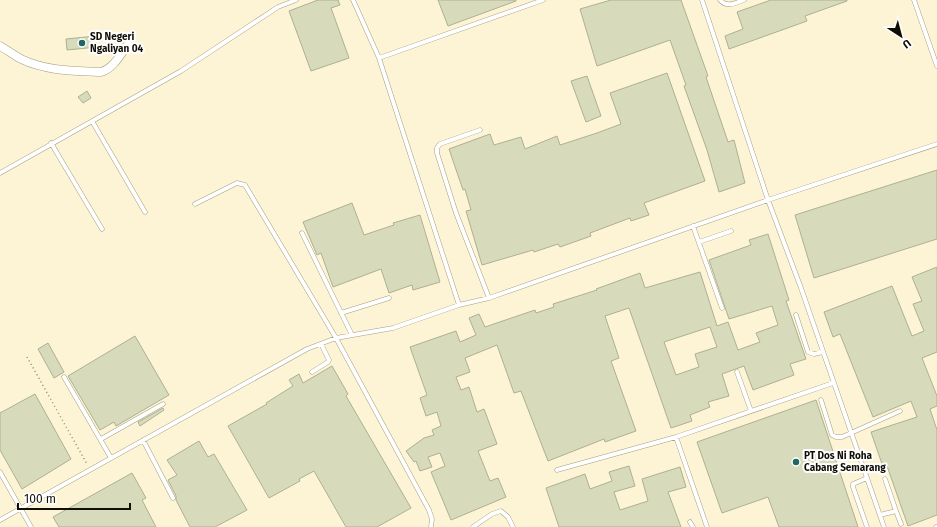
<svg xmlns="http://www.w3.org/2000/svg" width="937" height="527" font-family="'Fira Sans',sans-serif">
<rect width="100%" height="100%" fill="#fcf4d4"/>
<path fill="#d7dbbc" stroke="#adb092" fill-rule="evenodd" d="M318,0H338L340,5L331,8L349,58L311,71L289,11Z
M438,0H516V1L448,26Z
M611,0H681L708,76L706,77L728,142L734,140L745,183L719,192L707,150L684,86L686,85L670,40L597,66L580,9Z
M771,0H847V1L805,16L807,21L729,49L725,36L743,29L737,12Z
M96,36L97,47L67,50L66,39Z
M667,73L705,181L644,203L649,215L631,221L630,218L590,233L591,236L560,247L558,244L534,252L533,250L482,265L466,211L471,210L465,189L463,190L449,149L490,134L494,145L521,137L525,149L557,136L560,145L597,133L621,124L610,93Z
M587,76L601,116L586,122L571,81Z
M87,91L91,98L83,103L78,97Z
M937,170V239L814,278L795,215Z
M352,203L364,235L394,225L393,223L420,215L440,282L413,290L412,285L389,293L381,269L333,287L321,253L317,255L303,222Z
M768,234L789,300L786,301L806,359L790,364L794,375L753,390L744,366L722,374L729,396L708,402L710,407L690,415L692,421L671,428L629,308L605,316L619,358L611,361L636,431L605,442L604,439L548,461L521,391L514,393L497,345L465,358L470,372L456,377L461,390L469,387L477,412L484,409L497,444L478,451L490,481L498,478L506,497L451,520L431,472L445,466L440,453L428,457L432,467L420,471L416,461L414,462L406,451L424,438L434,435L432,430L441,426L437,412L426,416L420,398L427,395L410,347L456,331L460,342L476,335L469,318L479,314L485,327L535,310L536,313L554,307L553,304L597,290L596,289L640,273L645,288L700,272L717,326L728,322L738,350L760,342L756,333L778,325L772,306L729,319L709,260L751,245L749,240ZM710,327L717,347L695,354L699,367L676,375L664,342Z
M937,267V352L922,358L937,396V406L930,409L937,430V515L908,526L886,463L882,464L871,432L917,417L911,401L873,417L840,334L833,337L824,312L892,286L912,336L924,331L913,304L922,301L912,277Z
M135,336L169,395L116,426L114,422L100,430L68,376Z
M48,343L64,372L54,378L38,349Z
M332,366L348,394L346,396L411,508L377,527H346L314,471L299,479L300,481L269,498L228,426L267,404L266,403L293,386L289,380L299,374L303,383Z
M35,394L71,459L22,489L0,450V413Z
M816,400L858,527H779L768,497L722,513L697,442Z
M163,408L164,410L140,426L138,422Z
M199,441L208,457L214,454L247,510L215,527H190L176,500V496L168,480L177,475L167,460Z
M629,466L635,486L614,492L620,510L648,501L642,479L680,467L686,487L668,492L681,527H559L546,488L585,474L590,489L612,481L609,472Z
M132,473L146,498L142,500L156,527H59L53,517Z"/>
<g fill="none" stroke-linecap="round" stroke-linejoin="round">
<g stroke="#a79f82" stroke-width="5">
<path id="service" d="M353,0L379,58
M702,0L768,200L801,288L884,527
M720,0C727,8 735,3 744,0
M914,0L937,66
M92,121L145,212
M480,130L440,144L437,148V153L456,213L489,298
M51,143L102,229
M0,173L181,71L278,7L296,0
M195,204L237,183L245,185L336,338L429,510L432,519L431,527
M693,226L722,308
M302,233L352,335
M699,242L731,231
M459,305L379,58L543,0
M341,313L389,298
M796,315L808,352L814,354L823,352
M312,372L328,362L329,360L321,344
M737,372L751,411
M64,377L111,458
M821,400L832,435L836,437H842L900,411
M676,437L707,527
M101,439L163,404
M143,440L173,498
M557,470L676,437L833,383
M0,472L31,527
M867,478L853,484V487L867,527
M896,511L901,524
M880,515L896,511L885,479
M0,520L307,349L336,338L393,328L459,305L489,298L768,200L937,144
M690,522L693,527
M473,527L492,514L501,511L508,517L513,527
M936,527H937"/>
</g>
<g stroke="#a79f82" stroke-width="9">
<path id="minor" d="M0,46C7,50 14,55 21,59C46,71 74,71 101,72C114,68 120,55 128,44"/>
</g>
<path stroke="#938e77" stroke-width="1.5" stroke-dasharray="1 3" stroke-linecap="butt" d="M27,357L87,464"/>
<use href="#service" stroke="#fff" stroke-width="4"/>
<use href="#minor" stroke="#fff" stroke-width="8"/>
</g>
<g fill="#1d6863" stroke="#fff" stroke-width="1.5">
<circle cx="82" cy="43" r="4"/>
<circle cx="796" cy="462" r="4"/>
</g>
<g text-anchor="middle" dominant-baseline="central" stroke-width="4" stroke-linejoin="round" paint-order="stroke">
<g font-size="10" font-weight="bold" fill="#110e04" stroke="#fff" text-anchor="start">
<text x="90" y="37">SD Negeri<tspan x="90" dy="12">Ngaliyan 04</tspan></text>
<text x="804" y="456">PT Dos Ni Roha<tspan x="804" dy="12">Cabang Semarang</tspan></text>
</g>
</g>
<g transform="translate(901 36) rotate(144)" stroke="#ffffff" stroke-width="3" paint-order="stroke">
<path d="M0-3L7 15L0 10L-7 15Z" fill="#110e04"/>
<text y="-6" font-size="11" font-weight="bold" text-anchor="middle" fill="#110e04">U</text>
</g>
<path d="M18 503v6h112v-6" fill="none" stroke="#110e04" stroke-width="2"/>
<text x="24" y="503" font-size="12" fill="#110e04" stroke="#ffffff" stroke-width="3" paint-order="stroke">100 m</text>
</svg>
